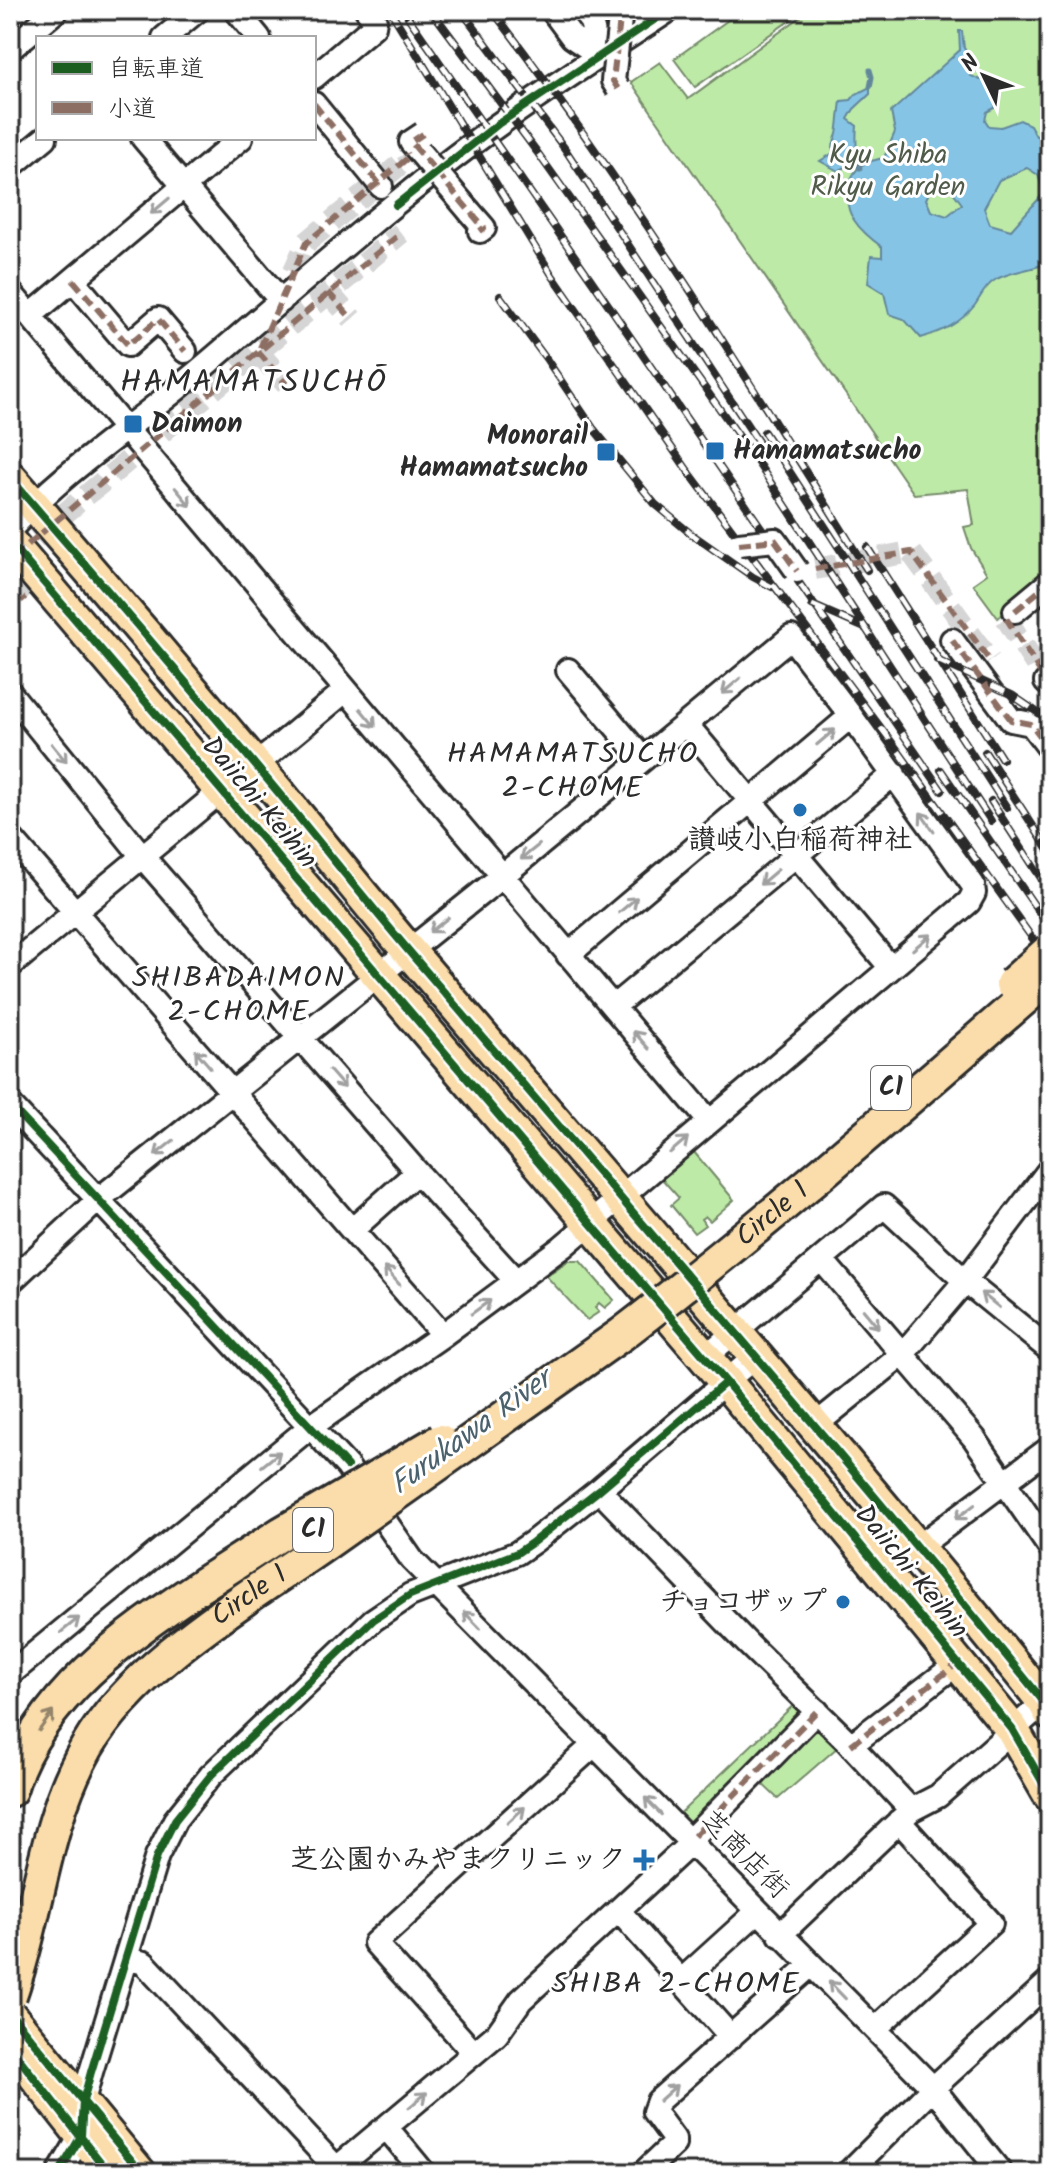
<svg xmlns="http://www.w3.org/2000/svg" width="1060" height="2183" font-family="Kalam,'Klee One',sans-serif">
<rect width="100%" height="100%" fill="#fff"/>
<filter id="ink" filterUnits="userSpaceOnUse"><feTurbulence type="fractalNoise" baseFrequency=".0125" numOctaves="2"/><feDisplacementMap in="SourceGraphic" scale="16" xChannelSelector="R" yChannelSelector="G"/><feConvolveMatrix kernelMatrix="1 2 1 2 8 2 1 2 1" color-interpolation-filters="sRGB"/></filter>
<g filter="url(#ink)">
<path fill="#beeaa7" stroke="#748a69" stroke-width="2" d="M742,10H792L796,16L695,87L674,59Z
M810,10H998L1006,17L1015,10H1050V575L998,618L973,584L987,574L971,548L964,527L974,525L968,489L914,494L631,82L660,62L688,99Z
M694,1152L734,1200L710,1221L705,1216L701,1219L705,1225L694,1233L671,1205L679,1198L662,1179Z
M568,1261H580L614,1300L605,1308L599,1303L595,1308L599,1312L587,1320L546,1276Z
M802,1697L846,1740L778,1799L755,1777L687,1840L670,1823Z"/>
<path fill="#86c4e6" stroke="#62879b" stroke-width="2" fill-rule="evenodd" d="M959,31H962L964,48L973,60L971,76L980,80L994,78L991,90L996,107L987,112L985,120L989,126L1001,127L1020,120L1030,125L1036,136L1050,139V262C1033,270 1010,271 995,280C986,285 981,296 975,305C960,324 943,331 921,338L904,319L889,314L884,293L868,283L871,256L882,257V247C871,239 861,231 854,220C842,203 847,173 865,163C871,161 878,159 884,158L895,132L891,112L960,50ZM1027,168L1038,175L1044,193L1011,230L990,224L984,208L999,180ZM934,183L950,188L962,204L947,216L931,211L926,199Z
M870,87V94L854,109L848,119L857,126C854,149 864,159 838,171L820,161L833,153C832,144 834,143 837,134C838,131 840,107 841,101L851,100L856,94Z"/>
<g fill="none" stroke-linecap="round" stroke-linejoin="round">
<path stroke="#62879b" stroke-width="5" d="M870,70L872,77L870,87
M854,161L860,168"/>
<path stroke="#d5d5d5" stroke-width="22" stroke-dasharray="22 11" stroke-linecap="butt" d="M328,292L352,319
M280,303L306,243L409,157L407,153
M258,352L286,384
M10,559L401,233
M815,569L911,552L990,661
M10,584L25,601
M1006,618L1050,687"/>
<g stroke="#2b2b2b" stroke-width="28">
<path id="minor" d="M236,10L259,38
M552,10L572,37L600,56
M582,10L591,22L600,56
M164,38L198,10
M10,49L57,10
M314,77L374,26L375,20L367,10
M314,104L381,186
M143,138L281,301
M10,167L45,138
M470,212L484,228L480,231
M73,280L128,345L158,319L185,351
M10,292L124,427
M30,316L241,138
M133,437L709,1121
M10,530C63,471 130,429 190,378C291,293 390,202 498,125C553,85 612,48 669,10
M1015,611L1050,582
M952,640L1011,720L1031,724L1050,749
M568,670L643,759
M1046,682L1050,679
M10,693L142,856L417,1172L516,1281
M686,724L891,968
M256,765L345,691
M10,837L443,1335
M568,955L851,716
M10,966L220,792
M613,1007L894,774
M10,1105L347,1466L412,1560L933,2088L1001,2173
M352,1230L417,1172
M821,1259L974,1438L1050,1548
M10,1282L99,1199L501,877L791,637L851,716L973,885L974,893L969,902L562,1247L443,1335L310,1427L10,1674
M705,1357L884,1206L965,1281L1050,1350
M814,1426L902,1355L965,1281L1050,1169
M599,1490L749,1645L846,1740L911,1810
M918,1547L1050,1448
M851,1745L958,1663
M694,1836L817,1711
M619,1911L731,2037
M780,1935L911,1810L938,1796L1050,1697
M127,1958L144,1963L341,2173
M681,1981L757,1912
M875,2029L991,1923L899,1821
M474,2053L375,1943L595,1744
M386,2127L424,2173
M59,2173L81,2136L83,2101L91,2072L157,1856L175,1820L211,1775L373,1620L410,1595L517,1553L533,1542L599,1490L756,1356
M331,2173L497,2034L521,2000L690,1844
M643,2173L674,2144V2139L654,2112L658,2101L811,1965
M848,2173L933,2088L1050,1981"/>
</g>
<g stroke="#2b2b2b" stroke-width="34">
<path id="major" d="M10,2013L142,2173
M10,2047L109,2173"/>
</g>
<g stroke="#2b2b2b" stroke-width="38">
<path id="highway" d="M10,478C93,573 175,669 256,766C313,833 367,903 425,970C633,1213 843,1454 1044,1702L1050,1713
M10,543L726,1382L1012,1729L1050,1795
M10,1790C37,1697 127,1635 203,1584"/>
</g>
<use href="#minor" stroke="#fff" stroke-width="22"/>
<use href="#major" stroke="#fbddab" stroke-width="28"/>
<use href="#highway" stroke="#fbddab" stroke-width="32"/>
<g stroke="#2b2b2b" stroke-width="8">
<path id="rail" d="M390,10L552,275L688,471L899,752L1050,963
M431,10L537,152L756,460L991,821
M461,10L565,149L765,452
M492,10C630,188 748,379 867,570
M408,17L592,281L942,791
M500,296L547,360L593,428L655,504L690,533L753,577L772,587
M764,432L1007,808
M867,547L1002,759
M812,605L867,629
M937,660L1012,695L1050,721
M985,752L1050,852
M941,770L1050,928
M991,801L1050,892"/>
</g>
<use href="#rail" stroke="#fff" stroke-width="5" stroke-dasharray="15" stroke-linecap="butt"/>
<g stroke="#2b2b2b" stroke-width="28" stroke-linecap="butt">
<path id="minor-bridge" d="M618,89L613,81L621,10
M423,134L411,142L470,212
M739,544L775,540L797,571"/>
</g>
<g stroke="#2b2b2b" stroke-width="38" stroke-linecap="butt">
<g id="highway-bridge">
<path d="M1012,984L1050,950"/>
<path d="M203,1584L282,1533L440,1441"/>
<path id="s1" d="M10,1995C39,1914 43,1823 87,1747C135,1663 247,1599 325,1544C425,1474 524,1404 622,1334C770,1221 910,1098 1050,976"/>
</g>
</g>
<use href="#minor-bridge" stroke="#fff" stroke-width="22"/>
<use href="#highway-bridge" stroke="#fbddab" stroke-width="32"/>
<path stroke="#8d6e63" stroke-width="6" stroke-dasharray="12 6" stroke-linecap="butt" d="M618,89L613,81L621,10
M314,104L381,186
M423,134L411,142L484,228L480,231
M73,280L128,345L158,319L185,351
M328,292L352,319
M10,315L21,306
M260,348L306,243L409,157L407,153
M258,352L286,384
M739,544L775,540L797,571
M14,556L401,233
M815,569L911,552L990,661
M10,584L25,601
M1015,611L1050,582
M1006,618L1050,687
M952,640L1011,720L1031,724L1050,749
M10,848L16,843
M851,1745L958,1663
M694,1836L817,1711"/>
<g stroke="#fff" stroke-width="13">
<path id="cycleway" d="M396,205L498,124L669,10
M10,478C93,573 175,669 256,766C313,833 367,903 425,970C633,1213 843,1454 1044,1702L1050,1713
M10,543L726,1382L1012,1729L1050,1795
M10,1105L347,1466
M10,2013L142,2173
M10,2047L109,2173
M59,2173L81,2136L83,2101L91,2072L157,1856L175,1820L211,1775L373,1620L410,1595L517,1553L533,1542L599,1490L726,1382"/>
</g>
<use href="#cycleway" stroke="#1b5e20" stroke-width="8"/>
</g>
<defs><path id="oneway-shaft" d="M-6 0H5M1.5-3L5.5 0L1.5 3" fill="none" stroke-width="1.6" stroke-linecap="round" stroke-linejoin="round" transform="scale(2)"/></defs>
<g stroke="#a0a0a0">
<use href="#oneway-shaft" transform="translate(160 206) rotate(140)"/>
<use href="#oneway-shaft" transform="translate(183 497) rotate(50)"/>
<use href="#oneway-shaft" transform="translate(731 686) rotate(140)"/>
<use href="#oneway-shaft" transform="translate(368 718) rotate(50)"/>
<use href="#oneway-shaft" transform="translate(826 737) rotate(-40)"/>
<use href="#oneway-shaft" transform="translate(59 753) rotate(51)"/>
<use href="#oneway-shaft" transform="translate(927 822) rotate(-125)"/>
<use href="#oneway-shaft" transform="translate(530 852) rotate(141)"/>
<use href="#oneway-shaft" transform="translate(769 877) rotate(140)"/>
<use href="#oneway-shaft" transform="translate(628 905) rotate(-40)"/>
<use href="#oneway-shaft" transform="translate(439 925) rotate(142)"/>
<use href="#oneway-shaft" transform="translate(922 942) rotate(-40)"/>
<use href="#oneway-shaft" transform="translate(641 1040) rotate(-131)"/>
<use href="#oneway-shaft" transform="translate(203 1059) rotate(-131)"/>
<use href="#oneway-shaft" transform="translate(337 1079) rotate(49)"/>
<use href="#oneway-shaft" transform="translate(679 1145) rotate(-41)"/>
<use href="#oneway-shaft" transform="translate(164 1148) rotate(141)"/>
<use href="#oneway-shaft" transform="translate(392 1276) rotate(-131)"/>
<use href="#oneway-shaft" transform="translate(990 1300) rotate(-141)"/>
<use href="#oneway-shaft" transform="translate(481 1307) rotate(-36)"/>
<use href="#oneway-shaft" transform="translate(871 1319) rotate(50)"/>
<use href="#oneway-shaft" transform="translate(271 1459) rotate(-39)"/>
<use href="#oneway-shaft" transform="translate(965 1512) rotate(143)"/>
<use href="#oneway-shaft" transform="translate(472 1620) rotate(-134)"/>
<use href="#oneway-shaft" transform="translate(70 1625) rotate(-39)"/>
<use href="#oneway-shaft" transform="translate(653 1806) rotate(-134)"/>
<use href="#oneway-shaft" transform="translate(516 1815) rotate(-42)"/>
<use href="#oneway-shaft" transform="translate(837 1990) rotate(-134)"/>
<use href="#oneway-shaft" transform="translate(668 2093) rotate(-42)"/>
<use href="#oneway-shaft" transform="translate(418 2100) rotate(-40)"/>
</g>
<use stroke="#93846b" href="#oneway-shaft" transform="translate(46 1721) rotate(-54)"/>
</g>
<g fill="#1f6fb2" stroke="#fff" stroke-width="3">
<rect x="123" y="414" width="20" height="20" rx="4"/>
<rect x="705" y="441" width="20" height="20" rx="4"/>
<rect x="596" y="442" width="20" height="20" rx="4"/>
<circle cx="800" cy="810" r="8"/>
<circle cx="843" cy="1602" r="8"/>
<path d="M640 1848h8v8h8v8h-8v8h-8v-8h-8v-8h8z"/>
</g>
<g text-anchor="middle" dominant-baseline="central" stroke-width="6" stroke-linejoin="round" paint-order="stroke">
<g fill="#fff" stroke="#6b6b6b" stroke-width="2">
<rect x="871" y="1066" width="40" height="44" rx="6"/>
<rect x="293" y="1508" width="40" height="44" rx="6"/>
</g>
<g font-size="26" font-weight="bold" fill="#2b2b2b">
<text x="891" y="1088">C1</text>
<text x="313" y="1530">C1</text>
</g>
<g font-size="28" fill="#505b4a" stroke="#fff">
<text x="888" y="155">Kyu Shiba<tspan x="888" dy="32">Rikyu Garden</tspan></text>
</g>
<g font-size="28" font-weight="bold" fill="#2b2b2b" stroke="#fff" text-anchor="end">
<text x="151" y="424" text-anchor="start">Daimon</text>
<text x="588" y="436">Monorail<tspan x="588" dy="32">Hamamatsucho</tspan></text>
<text x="733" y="451" text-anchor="start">Hamamatsucho</text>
<text x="800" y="840" text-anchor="middle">讃岐小白稲荷神社</text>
<text x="827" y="1602">チョコザップ</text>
<text x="626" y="1860">芝公園かみやまクリニック</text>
</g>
<g font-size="28" fill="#2b2b2b" stroke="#fff">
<text transform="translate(259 803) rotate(50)">Daiichi Keihin</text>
<text stroke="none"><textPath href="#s1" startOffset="1132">Circle 1</textPath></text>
<text transform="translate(911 1572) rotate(51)">Daiichi Keihin</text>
<text stroke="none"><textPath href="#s1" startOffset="484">Circle 1</textPath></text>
<text transform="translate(744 1855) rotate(45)">芝商店街</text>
</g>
<g font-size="30" letter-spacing="2" fill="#2b2b2b" stroke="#fff">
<text x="573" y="755">HAMAMATSUCHO<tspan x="573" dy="34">2-CHOME</tspan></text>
<text x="239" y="979">SHIBADAIMON<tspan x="239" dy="34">2-CHOME</tspan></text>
<text x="676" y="1985">SHIBA 2-CHOME</text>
</g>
<g font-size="30" font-style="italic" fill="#4b616c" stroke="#fff">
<text transform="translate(471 1433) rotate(-36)">Furukawa River</text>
</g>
<g font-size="32" letter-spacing="2" fill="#2b2b2b" stroke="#fff">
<text x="254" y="383">HAMAMATSUCHŌ</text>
</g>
</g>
<rect width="1060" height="2183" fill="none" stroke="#fff" stroke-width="40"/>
<rect x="20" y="20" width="1020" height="2143" fill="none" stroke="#2b2b2b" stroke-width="3" filter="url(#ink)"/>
<rect x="36" y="36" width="280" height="104" fill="#ffffff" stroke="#aaaaaa" stroke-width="2"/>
<rect x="52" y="62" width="40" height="12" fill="#1b5e20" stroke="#aaaaaa" stroke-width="2"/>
<text x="108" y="76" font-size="24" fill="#2b2b2b">自転車道</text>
<rect x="52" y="102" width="40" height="12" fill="#8d6e63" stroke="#aaaaaa" stroke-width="2"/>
<text x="108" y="116" font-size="24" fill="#2b2b2b">小道</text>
<g transform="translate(984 76) rotate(313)" stroke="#ffffff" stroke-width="6" paint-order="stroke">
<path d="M0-6L14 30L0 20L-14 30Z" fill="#2b2b2b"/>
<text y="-12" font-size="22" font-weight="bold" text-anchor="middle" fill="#2b2b2b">N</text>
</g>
</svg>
